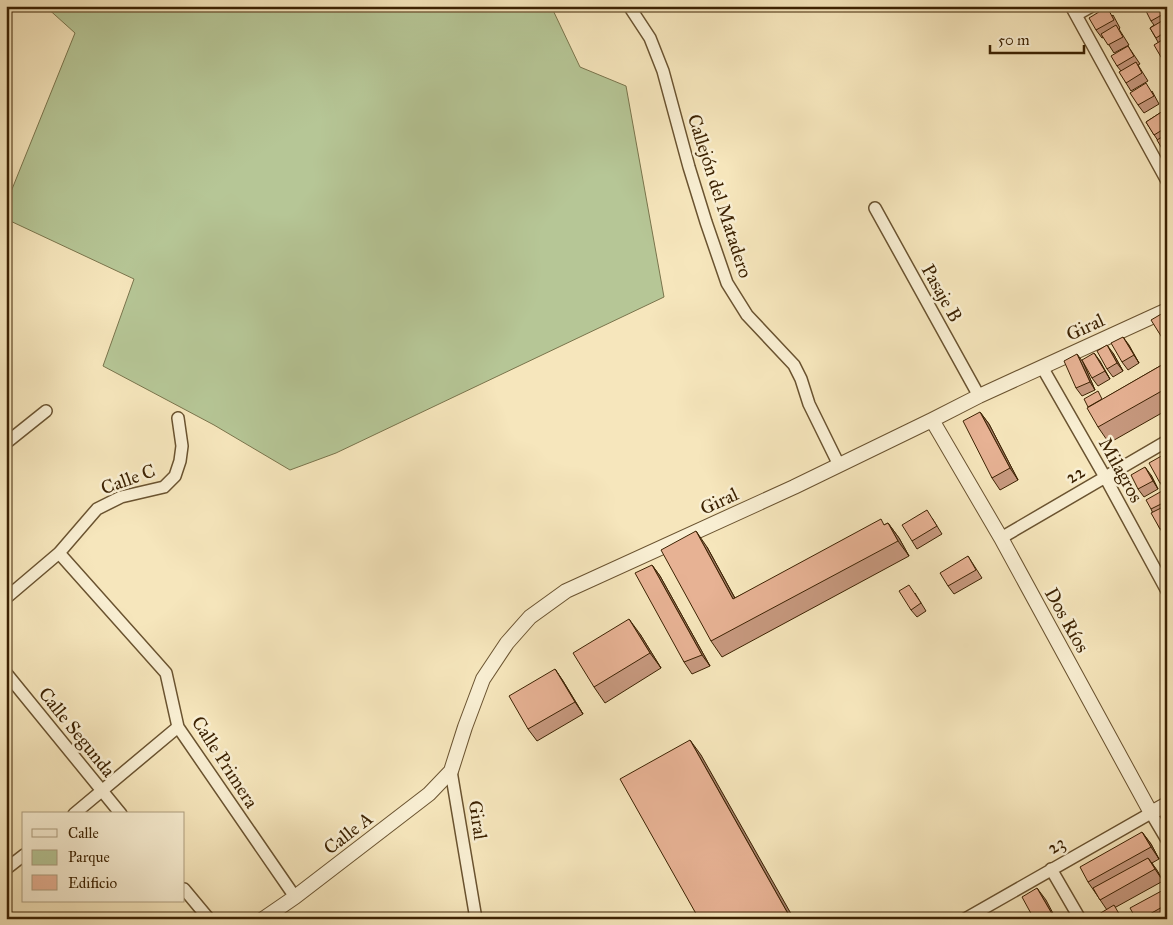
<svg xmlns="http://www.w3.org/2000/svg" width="1173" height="925" font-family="'IM FELL Great Primer',serif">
<rect width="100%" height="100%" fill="#f6e6bc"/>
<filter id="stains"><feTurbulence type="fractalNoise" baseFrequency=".004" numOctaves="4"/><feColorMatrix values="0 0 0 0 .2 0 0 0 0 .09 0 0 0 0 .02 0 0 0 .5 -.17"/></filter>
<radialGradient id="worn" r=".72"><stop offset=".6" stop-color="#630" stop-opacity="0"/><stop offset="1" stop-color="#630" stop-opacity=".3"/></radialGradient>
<path fill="#b6c696" stroke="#79744c" d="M45,6H551L580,67L626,86L664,297L336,453L290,470L214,425L103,366L134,279L6,219V204L75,33Z"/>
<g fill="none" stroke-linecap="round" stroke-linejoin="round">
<g stroke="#6a5330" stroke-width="14">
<path id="minor" d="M629,6L650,38L663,71L689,167L706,222L727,283L747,315L794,365L801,379L809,404L839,465
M1071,6L1167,181
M1076,15L1092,6
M875,208L979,396
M1042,367L1105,477L1167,591
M6,443L46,411
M1001,538L1167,441
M59,553L166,673L178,727L295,897
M6,598L59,553L97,509L121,497L164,487L175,476L180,461L182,446L178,418
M6,673L121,814
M451,771L476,919
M74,814L178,727
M6,869L24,855
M1051,869L1080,919
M184,889L209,919
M965,919L1151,813L1167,840"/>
</g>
<g stroke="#6a5330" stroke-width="16">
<path id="tertiary" d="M932,420L1001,538L1151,813L1167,804
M263,919L295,897L429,794L451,771L465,727L483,679L507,643L530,617L566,591L794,487L932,420L979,396L1167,310"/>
</g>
<use href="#minor" stroke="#f9efd3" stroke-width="11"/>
<use href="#tertiary" stroke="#f9efd3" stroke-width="14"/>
</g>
<path fill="#c7997f" stroke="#3c2202" d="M1167,6V64H1166L1161,57L1158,42L1150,28L1154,25L1151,21Z
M1113,15L1120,28L1119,29L1129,45L1114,53L1104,37L1102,38L1096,30Z
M1128,46L1140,64L1138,65L1148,81L1131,91L1126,83L1121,71L1117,66Z
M1152,91L1159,104L1144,113L1138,105Z
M1163,111L1167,117V155L1146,122Z
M1163,313L1167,319L1166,344L1161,336Z
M1123,337L1139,363L1128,370L1122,362Z
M1094,353L1110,379L1098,386L1092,378Z
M1113,353L1123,371L1113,377L1107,369Z
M1083,362L1095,390L1082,396L1076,388Z
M1167,362V410L1109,443L1098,427L1103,399Z
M980,412L989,424L1018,480L1000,490L992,478Z
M1167,456V491H1166L1160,483Z
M1151,475L1158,489L1144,497L1138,489Z
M1162,491L1167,498V537H1166L1160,529L1151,509Z
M932,518L942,534L917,549L912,541Z
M888,523L899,538L909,556L722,657L711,641L707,547L735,598Z
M968,556L982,578L954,594L948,586Z
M652,565L660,576L710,666L692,674L684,662Z
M915,593L926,611L917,617L911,610Z
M640,634L661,668L605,703L594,687Z
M555,669L563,681L583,714L537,741L528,729Z
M1142,832L1151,844L1159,859L1152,863L1163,881L1116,907L1107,910L1088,882Z
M1167,888V915L1160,919H1136Z"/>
<path fill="#a27d68" stroke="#3c2202" d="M1123,337L1129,345L1139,363L1134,355Z
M1107,345L1113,353L1123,371L1117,363Z
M1094,353L1100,361L1110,379L1105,371Z
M1077,354L1083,362L1095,390L1090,382Z
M980,412L989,424L1018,480L1010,468Z
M1145,467L1151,475L1158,489L1153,481Z
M888,523L899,538L909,556L898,541Z
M696,531L707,547L744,615L733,599Z
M652,565L660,576L710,666L702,655Z
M629,619L640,634L661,668L650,653Z
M555,669L563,681L583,714L575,702Z
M690,740L701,755L794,919H791Z
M1142,832L1151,844L1159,859L1151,847Z
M1148,858L1157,870L1163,881L1155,869Z
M1037,888L1046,900L1056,919H1055Z"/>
<path fill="#e7b294" stroke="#3c2202" d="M1150,6H1167V12L1151,21L1145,9Z
M1107,7L1114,20L1096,30L1089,18Z
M1167,18V31L1156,38L1150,28Z
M1116,25L1123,37L1108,45L1101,34Z
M1167,37V53L1161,57L1154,45Z
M1128,46L1134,56L1117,66L1111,56Z
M1136,62L1142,73L1126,83L1119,72Z
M1146,83L1154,96L1138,105L1130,93Z
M1163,111L1167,118V127L1154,135L1146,122Z
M1167,134V150L1164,152L1157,140Z
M1163,313L1167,320V333L1161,336L1151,320Z
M1123,337L1134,355L1122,362L1111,343Z
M1107,345L1117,363L1107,369L1097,351Z
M1094,353L1105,371L1092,378L1082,360Z
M1077,354L1090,382L1076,388L1064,361Z
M1167,362V388L1098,427L1087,408Z
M1098,391L1102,399L1088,407L1084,399Z
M980,412L1010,468L992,478L963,421Z
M1165,454L1167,456V480L1160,483L1149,463Z
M1145,467L1153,481L1138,489L1131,475Z
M1162,491L1167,501L1151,509L1146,500Z
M1167,505V526L1160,529L1151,513Z
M927,510L937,526L912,541L902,525Z
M881,519L884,525L888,523L898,541L711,641L661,550L696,531L733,599Z
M968,556L976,570L948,586L940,573Z
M652,565L702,655L684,662L635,573Z
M909,585L921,603L911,610L899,591Z
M629,619L650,653L594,687L573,653Z
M555,669L575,702L528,729L509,696Z
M690,740L791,919H699L620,779Z
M1142,832L1151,847L1088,882L1080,867Z
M1148,858L1155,869L1100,900L1093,888Z
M1037,888L1055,919H1034L1022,897Z
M1167,888V911L1164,906L1141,919H1136L1130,908Z
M1114,905L1122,919H1102L1099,914Z
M995,913L998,919H985Z"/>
<g text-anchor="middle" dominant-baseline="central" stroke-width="5" stroke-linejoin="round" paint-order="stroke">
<g font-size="19" fill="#3c2202" stroke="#f9efd3">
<text transform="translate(720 196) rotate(72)">Callejón del Matadero</text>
<text transform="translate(942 293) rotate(61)">Pasaje B</text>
<text transform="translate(1085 327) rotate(-25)">Giral</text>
<text transform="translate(1121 470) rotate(61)">Milagros</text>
<text transform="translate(1075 474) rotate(-30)">22</text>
<text transform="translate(128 479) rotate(-20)">Calle C</text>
<text transform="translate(719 501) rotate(-25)">Giral</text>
<text transform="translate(1067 620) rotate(61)">Dos Ríos</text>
<text transform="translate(77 732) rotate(51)">Calle Segunda</text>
<text transform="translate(225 762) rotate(57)">Calle Primera</text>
<text transform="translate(478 820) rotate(81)">Giral</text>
<text transform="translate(348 833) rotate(-38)">Calle A</text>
<text transform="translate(1056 845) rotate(-30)">23</text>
</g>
</g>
<rect width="1173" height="925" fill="none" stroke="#f6e6bc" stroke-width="25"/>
<rect x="8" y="8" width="1158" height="910" fill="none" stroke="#3c2202" stroke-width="2.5"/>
<rect x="12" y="12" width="1148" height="900" fill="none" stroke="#3c2202"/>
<rect x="22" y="812" width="162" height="90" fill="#f9efd3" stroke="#ad9d7f"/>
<rect x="32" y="829" width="25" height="8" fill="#f9efd3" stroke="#ad9d7f"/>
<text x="68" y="838" font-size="15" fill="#3c2202">Calle</text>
<rect x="32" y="850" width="25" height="15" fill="#b6c696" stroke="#ad9d7f"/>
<text x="68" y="862" font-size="15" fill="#3c2202">Parque</text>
<rect x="32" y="875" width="25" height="15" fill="#e7b294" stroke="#ad9d7f"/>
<text x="68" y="888" font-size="15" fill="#3c2202">Edificio</text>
<path d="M990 45v8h94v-8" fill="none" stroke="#3c2202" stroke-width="2.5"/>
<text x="998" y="45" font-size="15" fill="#3c2202" stroke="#f9efd3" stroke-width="4" paint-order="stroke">50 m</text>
<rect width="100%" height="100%" filter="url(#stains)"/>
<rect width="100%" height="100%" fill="url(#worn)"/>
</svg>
